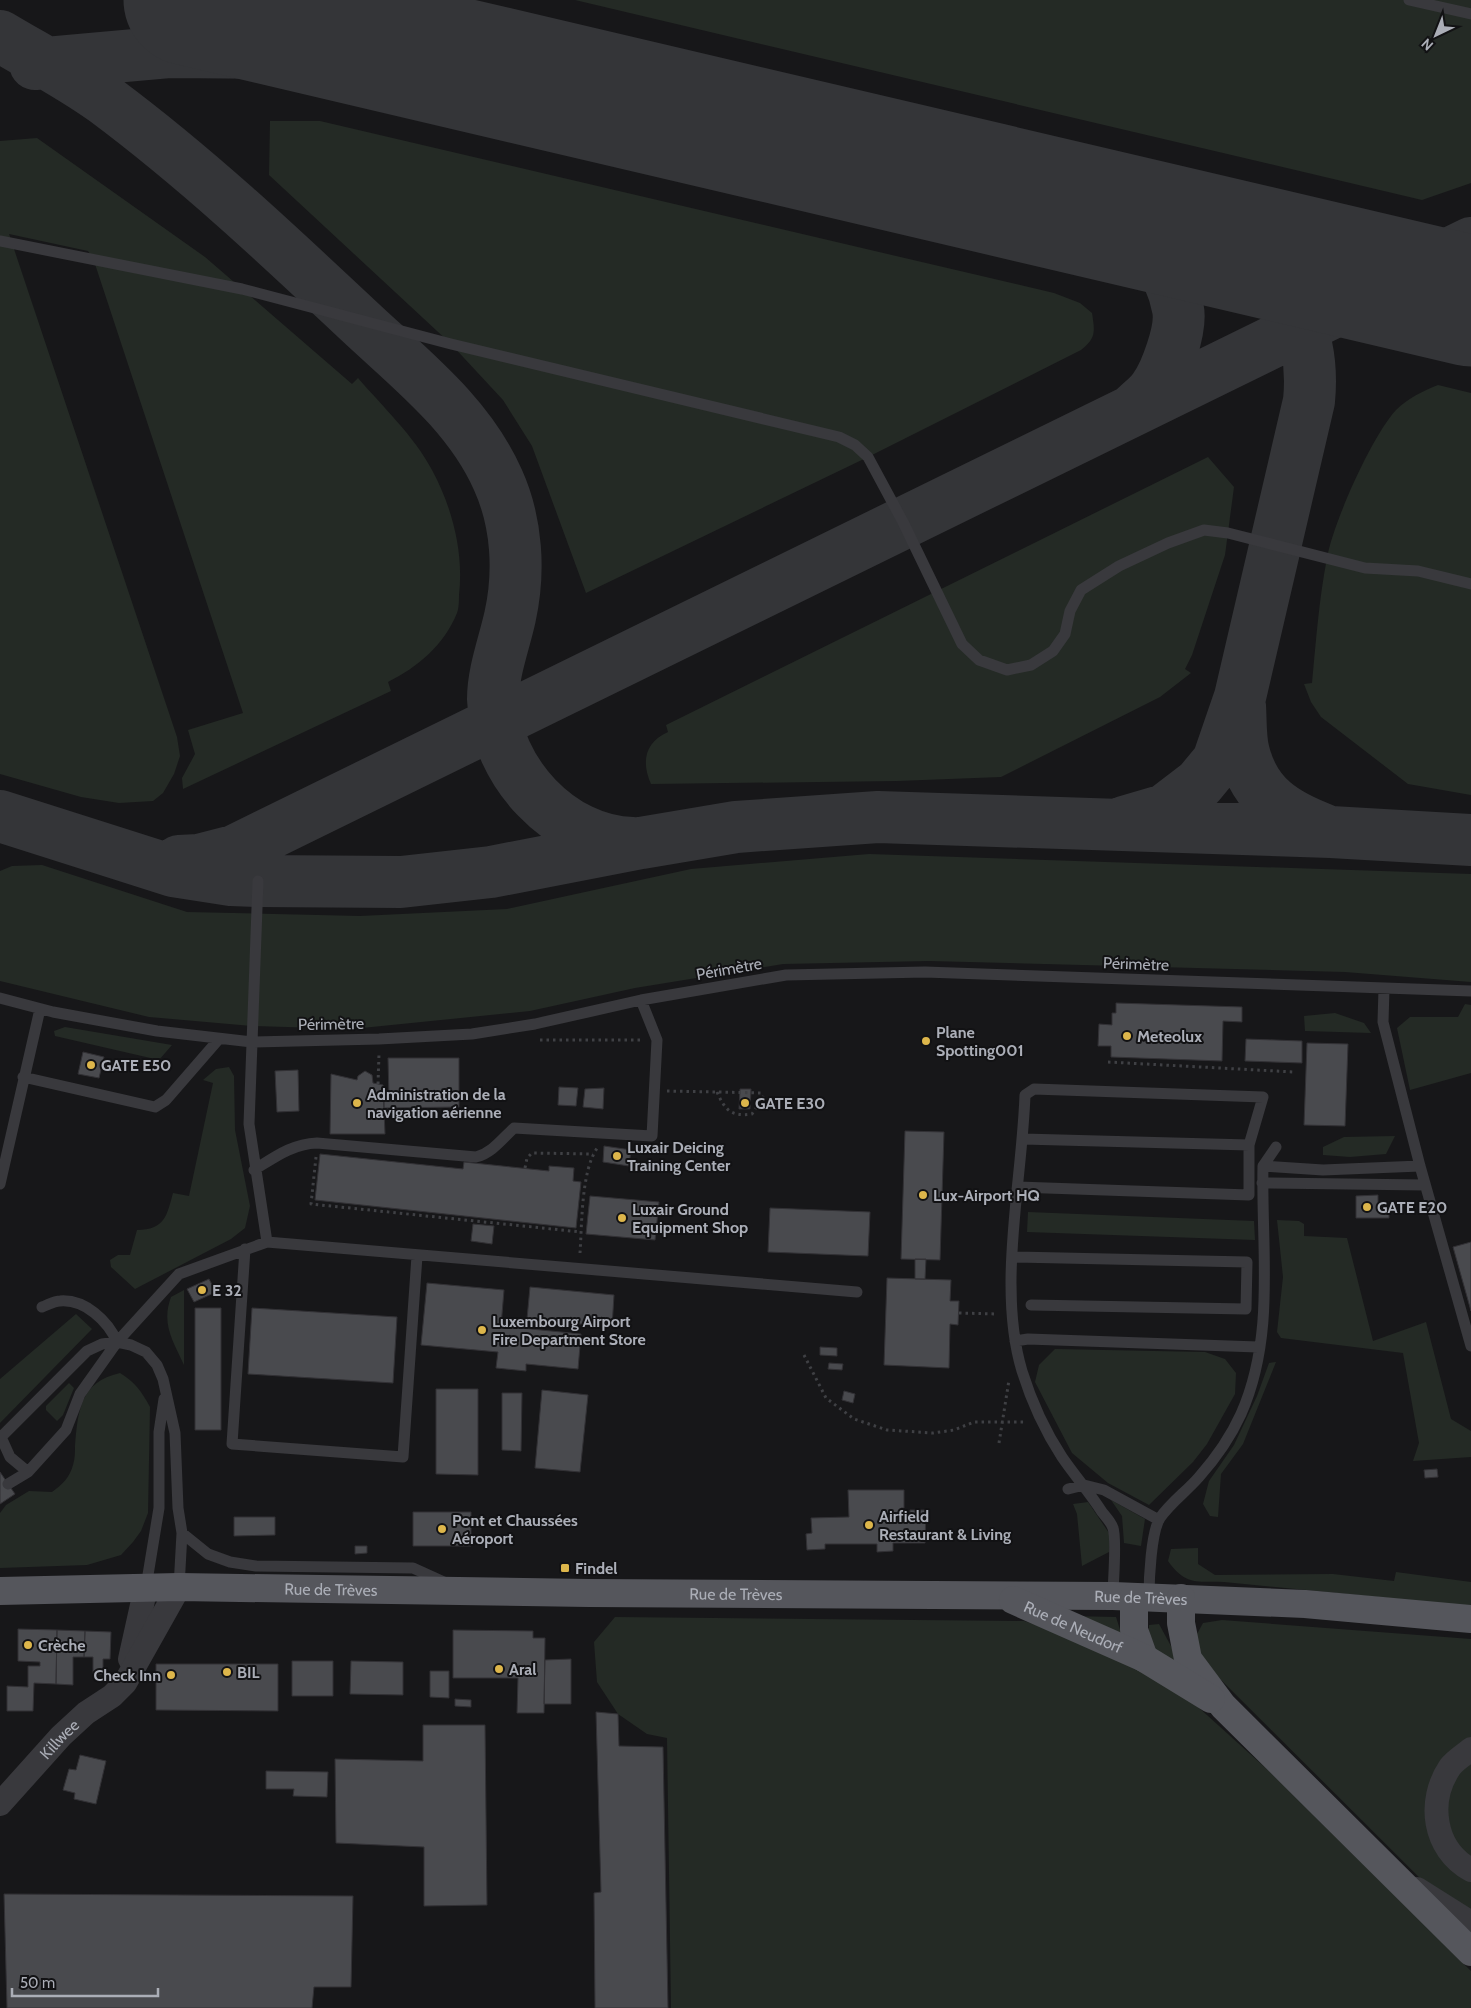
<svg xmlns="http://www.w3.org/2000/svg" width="1471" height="2008" font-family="Cabin,sans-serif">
<rect width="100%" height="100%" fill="#171719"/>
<path fill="#242a25" d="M575,0H1471V183L1422,200Z
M270,121H320L1054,293L1080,303L1092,313C1095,332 1096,338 1081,350L868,457L586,593L532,446L503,400L451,344L269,175Z
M37,138L205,257L352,384L358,378C383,407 414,436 432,470C452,507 464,552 459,595C459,600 459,608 457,613C444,645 418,667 388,682L391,691L183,789L182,778L195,754L188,730L243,713L94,261L88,251L9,234L177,737L180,756L174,774L163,793L153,801L119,803L81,797L0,774V141Z
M1438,385L1471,393V795L1408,784L1321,717L1311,702L1304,684L1312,683C1316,641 1319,599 1327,558C1333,523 1372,436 1396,410C1408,398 1423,391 1438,385Z
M1208,457L1234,487L1225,555L1192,655L1185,669L1191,673L1160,697L1001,777L897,781L651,784C641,762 645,742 668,732L666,725Z
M869,854L1471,874V982L1345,972L929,961L783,964L635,988L530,1011L352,1029L252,1026L149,1017L0,981V871L12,866L42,865L187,912L360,916L507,909L691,869Z
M1465,1004L1471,1005V1073L1410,1090L1397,1028L1410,1017H1458Z
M1335,1013L1364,1023L1371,1033L1305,1031L1304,1016Z
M65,1027L172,1045L159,1060L55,1036L54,1031Z
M229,1067L234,1076L235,1130L250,1206L245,1228L231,1239L135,1289L111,1267L110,1260L118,1255H130L137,1230C165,1230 167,1215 173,1193L189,1196L213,1083L203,1080L216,1069Z
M1395,1136L1386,1154L1350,1157L1323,1155V1147L1344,1137Z
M1028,1212L1254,1221L1255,1240L1027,1232Z
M1277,1220L1299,1221L1304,1224V1236L1347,1238L1373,1341L1426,1322L1451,1419L1471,1431V1457L1413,1461L1419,1443L1403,1353L1281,1338L1277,1332L1283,1277Z
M184,1290V1365C173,1341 161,1324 171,1297Z
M76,1314L92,1329L0,1423V1379Z
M1055,1349L1205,1352L1225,1359L1236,1373L1235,1394L1207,1444L1193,1462L1149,1505L1108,1483L1072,1453L1035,1382L1039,1365Z
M1276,1362L1243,1444L1221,1474L1218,1517L1210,1516L1203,1504L1209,1481L1234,1445L1257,1396L1269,1363Z
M120,1373C135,1382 142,1392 150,1407L148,1513L141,1531L133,1542L121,1555L87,1565L0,1568V1513L6,1505L29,1491L52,1492C62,1485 70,1477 73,1465C75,1459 75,1452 75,1446C78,1411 80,1382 120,1373Z
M69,1383L74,1388L63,1415L57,1421L46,1410V1406Z
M1111,1500L1145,1519L1141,1546L1124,1543L1122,1516Z
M1088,1502L1109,1533V1552L1082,1566L1077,1514L1073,1504Z
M1198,1548V1564L1215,1575L1333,1574L1394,1581L1396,1572L1471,1582V1606L1224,1582C1196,1581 1186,1586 1168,1561L1171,1549Z
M1069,1616L1116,1617L1122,1636Z
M615,1617L1024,1621L1108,1649L1187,1697L1270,1772L1471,1971V2008H671L667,1738L647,1734L618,1714L597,1682L594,1642Z
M1222,1620L1471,1639V1929L1199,1658L1197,1634L1203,1623Z
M1159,1624L1185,1672C1161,1656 1148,1656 1149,1625Z"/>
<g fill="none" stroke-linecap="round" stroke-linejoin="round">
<path stroke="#343538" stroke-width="52" d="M0,36C35,57 72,76 105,100C195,167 277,244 359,321C410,369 469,414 498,480C517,522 520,572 510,617C504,644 493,672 493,699C495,771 561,842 633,843
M35,64L169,52L298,53L419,61L543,83
M1098,213C1117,223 1136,234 1151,250C1165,267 1174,288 1178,309C1182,329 1166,373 1154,389C1149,396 1141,402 1135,408
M1373,291L1471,243
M1240,706C1241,721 1240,739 1244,753C1255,797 1285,815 1325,830
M0,816L173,871L231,880L258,881L401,882L491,872L641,843L736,827L878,817L1331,832L1471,840
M1124,822L1165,810L1199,784L1218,761L1240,697L1309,401C1315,339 1293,283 1235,253C1220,246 1204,241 1189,234
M179,861L199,860L234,851L1354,302C1394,288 1429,294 1469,303"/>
<path stroke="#343538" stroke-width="131" d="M189,0L1471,301"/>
</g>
<path fill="#494a4e" stroke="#323135" d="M1116,1003L1242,1007V1022L1223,1021L1222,1061L1111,1057V1046H1098L1099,1024L1112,1025V1013H1116Z
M1246,1039L1302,1041V1063L1245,1061Z
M1307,1043L1348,1044L1345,1126L1304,1125Z
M83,1052L104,1057L99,1078L78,1074Z
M388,1058H459V1107L384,1108V1098H389Z
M298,1070L299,1111L277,1112L275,1071Z
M365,1071L372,1075L373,1083L383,1085L385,1134H330L331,1074L357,1080L358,1076Z
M559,1087L578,1088L576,1106L558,1105Z
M604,1088L603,1109L583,1107L585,1089Z
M740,1089H751L750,1109H739Z
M905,1131L944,1132L940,1260L901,1259Z
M604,1146L631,1150L629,1166L603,1162Z
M320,1154L463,1169L464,1162L549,1171V1166L574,1168L573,1181L581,1182L576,1228L315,1200Z
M1378,1195V1207H1389V1218H1356V1196Z
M590,1196L659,1202L655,1240L586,1234Z
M770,1208L870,1212L868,1256L768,1252Z
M473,1224L494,1226L492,1244L471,1241Z
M1471,1242V1311L1453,1247Z
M915,1259H926L925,1279H915Z
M887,1278L951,1280L950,1301H959L958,1325L950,1324L949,1368L884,1365Z
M209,1279L216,1292L194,1302L187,1289Z
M427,1283L504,1290L501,1326L581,1334L578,1369L526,1364V1371L496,1368L498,1352L421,1345Z
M530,1287L614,1295L612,1327L527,1319Z
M195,1308H221V1430H195Z
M252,1308L397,1317L393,1383L248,1374Z
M820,1347L837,1348V1356L820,1355Z
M829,1363L843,1364L842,1370L828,1369Z
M436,1389H478V1475L436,1474Z
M542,1390L588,1395L580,1472L535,1468Z
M844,1391L855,1394L853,1403L842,1400Z
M502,1393H522L521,1451L502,1450Z
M1437,1469L1438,1477L1425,1478L1424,1470Z
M0,1472L15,1494L0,1504Z
M848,1490H904V1508H901V1517H910V1510H926L925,1543H893V1551L877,1552V1544H825V1549L807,1550L806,1534L812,1533L811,1518L849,1517Z
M413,1512H471V1546H413Z
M234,1517H275V1535L234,1536Z
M355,1546H367V1553L355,1554Z
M18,1629L57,1630L56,1684L34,1683L33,1711H7V1686L28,1687V1666H40V1662L18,1661Z
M57,1630L85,1631L84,1657H73V1685L56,1684Z
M453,1630L533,1631V1638H545L544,1713H517L518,1678H453Z
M85,1631L111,1632L110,1659H103V1674H93V1657H84Z
M571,1659V1704H544L545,1660Z
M292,1661H333V1696H292Z
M351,1661L403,1662V1695L350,1694Z
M156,1664H278V1711L156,1710Z
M430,1671H449V1698L430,1697Z
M455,1699L471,1700V1707L455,1706Z
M596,1712L618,1714L619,1746L663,1747L668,2008H595L594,1893L601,1892Z
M423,1725H485L487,1905L424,1906V1847L336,1843L335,1759L423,1761Z
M80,1755L106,1761L96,1804L74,1799L75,1793L63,1790L69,1769L76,1770Z
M266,1771L328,1772L327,1797L293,1796L294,1789H266Z
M4,1894L353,1896L351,1987H314L312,2008H7Z"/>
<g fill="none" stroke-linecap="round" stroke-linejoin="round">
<path stroke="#3f4044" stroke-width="3" stroke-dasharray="2.5 4" stroke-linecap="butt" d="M540,1040H641
M1108,1062L1294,1072
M378,1084L379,1054
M667,1091L764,1093
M717,1092C725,1110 731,1117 752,1114L764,1096
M316,1157L311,1204L581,1232
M525,1168L527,1158L532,1153L593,1154
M580,1253C582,1225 581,1169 598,1147
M959,1313L998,1314
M804,1355L826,1398L854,1419L887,1430L933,1433L954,1430L974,1422H1027
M999,1443L1009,1380"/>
<path stroke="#39393d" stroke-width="11" d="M1409,0L1471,14
M0,241L242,289L451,344L839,437L855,445L868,457L903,522L962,644L979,660L1007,670L1031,665L1053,651L1065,634L1070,611L1081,590L1119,566L1168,543L1204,530L1228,533L1365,568L1418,571L1471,584
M258,881L249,1124L267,1242
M1384,989L1383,1022L1420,1166L1471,1346
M0,998L53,1012L157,1031L252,1042L379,1039L472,1034L535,1024L641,1000L786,975L925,972L1471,991
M23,1077L155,1107L166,1100L219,1039
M1023,1139L1249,1145
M1263,1166L1323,1170L1420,1166
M254,1170C275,1157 292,1144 317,1143L476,1157C492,1153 502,1139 514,1128L652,1136L657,1040L641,1000
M1262,1183L1425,1185
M0,1184L40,1009
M1018,1187L1249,1195V1145L1263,1097L1034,1089L1025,1095C1022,1182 997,1288 1022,1371C1031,1400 1045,1431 1062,1457C1075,1476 1090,1493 1102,1512C1106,1517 1111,1522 1113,1528C1117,1539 1113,1582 1113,1596
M245,1249L232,1444L403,1457L417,1256
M1013,1257L1247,1262L1246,1309L1031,1305
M42,1307C48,1305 54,1301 60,1301C85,1299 108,1321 117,1342
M1015,1341L1028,1339L1258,1347
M1,1437L10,1457L28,1472
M0,1438L87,1351L102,1344L117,1342L131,1345L146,1352L157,1365L163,1379L175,1433L178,1508L182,1533L179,1587
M8,1484L28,1472L66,1430L80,1394L117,1342L179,1274L267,1242L857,1292
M1068,1489L1084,1485L1104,1490L1159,1520
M182,1533L208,1554L230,1562L256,1566L413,1568L446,1583
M146,1587L159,1508V1432L164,1399
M1149,1597C1149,1580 1151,1532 1160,1518C1170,1503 1187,1491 1199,1477C1215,1459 1231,1436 1241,1414C1276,1335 1261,1249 1263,1166L1276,1147"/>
<g stroke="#39393d" stroke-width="24">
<path d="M130,1659L146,1587"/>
<path d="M1471,1749C1464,1755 1455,1760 1450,1767C1427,1801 1433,1849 1471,1870"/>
<path id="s1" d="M0,1804L61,1736L86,1713L112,1696L125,1683L179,1587"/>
<path d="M1417,1889L1471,1923"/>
</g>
<g stroke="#55565c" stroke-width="28">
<path id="s2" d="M0,1591L179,1587L589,1593L1113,1596L1305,1604L1471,1619"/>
<path d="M1134,1597V1630L1144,1658"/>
<path d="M1181,1598V1623L1188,1659L1223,1706L1471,1952"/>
<path id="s3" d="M1013,1600L1144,1658L1211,1699"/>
</g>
</g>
<g fill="#ddb64b" stroke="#121214" stroke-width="2">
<circle cx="1127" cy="1036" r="5"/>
<circle cx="926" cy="1041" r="5"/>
<circle cx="91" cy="1065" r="5"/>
<circle cx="357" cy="1103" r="5"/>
<circle cx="745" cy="1103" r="5"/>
<circle cx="617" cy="1156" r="5"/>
<circle cx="923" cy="1195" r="5"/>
<circle cx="1367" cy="1207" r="5"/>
<circle cx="622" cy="1218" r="5"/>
<circle cx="202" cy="1290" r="5"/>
<circle cx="482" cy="1330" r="5"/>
<circle cx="869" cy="1525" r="5"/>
<circle cx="442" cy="1529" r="5"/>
<rect x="560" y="1563" width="10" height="10" rx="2.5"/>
<circle cx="28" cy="1645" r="5"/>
<circle cx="499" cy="1669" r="5"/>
<circle cx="227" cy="1672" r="5"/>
<circle cx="171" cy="1675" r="5"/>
</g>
<g text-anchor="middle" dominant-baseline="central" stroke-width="4" stroke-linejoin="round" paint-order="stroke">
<g font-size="16" fill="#abaeb7" stroke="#121214">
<text transform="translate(1136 964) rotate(2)">Périmètre</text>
<text transform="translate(729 969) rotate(-10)">Périmètre</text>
<text transform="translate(331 1024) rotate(-1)">Périmètre</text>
<text stroke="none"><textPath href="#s2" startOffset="331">Rue de Trèves</textPath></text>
<text stroke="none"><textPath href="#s2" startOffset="736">Rue de Trèves</textPath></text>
<text stroke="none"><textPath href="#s2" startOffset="1141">Rue de Trèves</textPath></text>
<text stroke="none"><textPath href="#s3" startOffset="66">Rue de Neudorf</textPath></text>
<text stroke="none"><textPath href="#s1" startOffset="88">Killwee</textPath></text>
</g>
<g font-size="16" font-weight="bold" fill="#abaeb7" stroke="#121214" text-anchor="start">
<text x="936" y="1032">Plane<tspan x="936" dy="18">Spotting001</tspan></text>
<text x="1137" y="1036">Meteolux</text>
<text x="101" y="1065">GATE E50</text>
<text x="367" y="1094">Administration de la<tspan x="367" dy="18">navigation aérienne</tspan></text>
<text x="755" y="1103">GATE E30</text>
<text x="627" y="1147">Luxair Deicing<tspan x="627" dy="18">Training Center</tspan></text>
<text x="933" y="1195">Lux-Airport HQ</text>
<text x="1377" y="1207">GATE E20</text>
<text x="632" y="1209">Luxair Ground<tspan x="632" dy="18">Equipment Shop</tspan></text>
<text x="212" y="1290">E 32</text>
<text x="492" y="1321">Luxembourg Airport<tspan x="492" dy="18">Fire Department Store</tspan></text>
<text x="879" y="1516">Airfield<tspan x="879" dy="18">Restaurant &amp; Living</tspan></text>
<text x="452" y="1520">Pont et Chaussées<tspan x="452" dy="18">Aéroport</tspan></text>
<text x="575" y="1568">Findel</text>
<text x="38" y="1645">Crèche</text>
<text x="509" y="1669">Aral</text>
<text x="237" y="1672">BIL</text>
<text x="161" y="1675" text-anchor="end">Check Inn</text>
</g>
</g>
<g transform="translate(1436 35) rotate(223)" stroke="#121214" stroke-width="4" paint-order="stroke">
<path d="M0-4L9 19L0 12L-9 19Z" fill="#abaeb7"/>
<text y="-8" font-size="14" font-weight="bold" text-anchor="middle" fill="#abaeb7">N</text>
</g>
<path d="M12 1988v8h146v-8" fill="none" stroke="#abaeb7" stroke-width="2.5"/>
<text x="20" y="1988" font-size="15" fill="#abaeb7" stroke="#121214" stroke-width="4" paint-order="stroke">50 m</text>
</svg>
